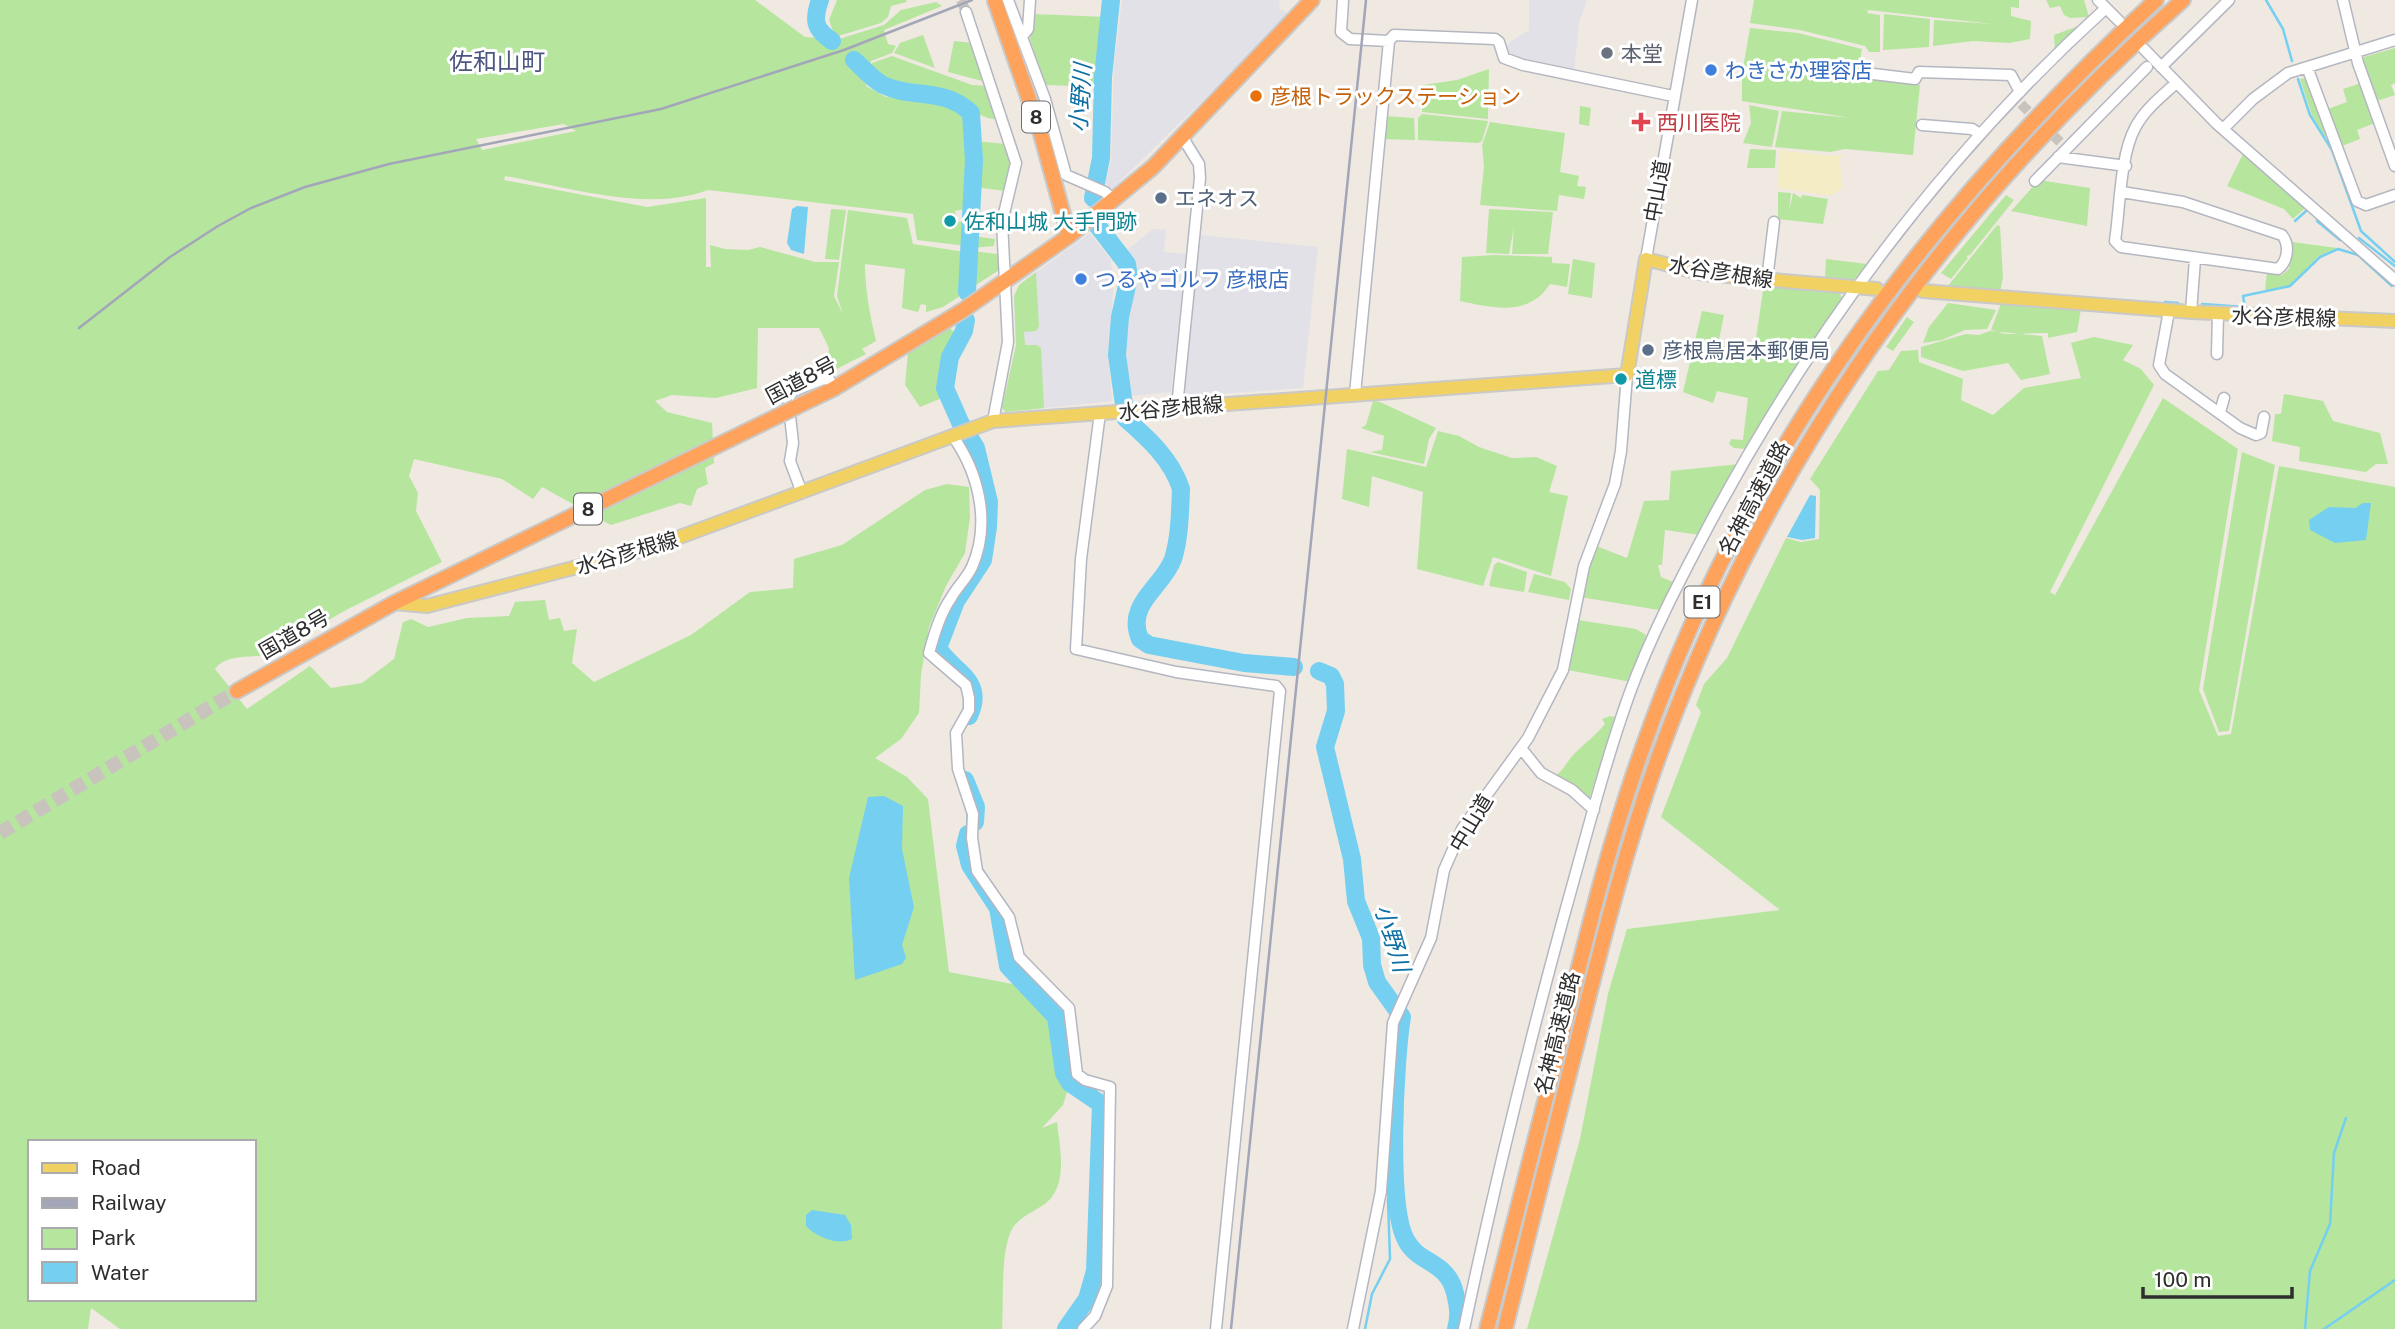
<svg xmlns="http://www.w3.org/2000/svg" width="2395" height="1329" font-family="'Public Sans','Noto Sans JP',sans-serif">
<rect width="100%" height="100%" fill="#efe9e1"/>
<path fill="#e3e1e8" d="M1122,0H1279L1280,10L1285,11L1288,17L1111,190L1105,182L1111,162L1114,63Z
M1529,0H1587L1579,23L1574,72L1506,56L1504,50L1510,42L1529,30Z
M1153,229L1166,230L1164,252L1186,254L1171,392L1133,396L1127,390L1126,336L1137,276L1135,265L1126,251Z
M1090,233L1111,260L1113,295L1108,353L1112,401L1006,412L1002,408L1016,345L1014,296L1019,285Z
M1201,235L1318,247L1303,388L1188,396L1184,391Z"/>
<path fill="#b6e59e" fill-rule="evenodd" d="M0,0H755L805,37L839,39L884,25L901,10L936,2L942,6L884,30L888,44L896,46L892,53L871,61L866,86L886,97L932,99L965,116L968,152L965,209L955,211L957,222L968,221L966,246L917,240L913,214L708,190C648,213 567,187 505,176L504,180L647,207L706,198V267H711L710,245L725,249L748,250L760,247L815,262H839L834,296L843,314L837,296L848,210L907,218L913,244L965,252L963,294L943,307L926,312V305L921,304L918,312L902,308L905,269L865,264C865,290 870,315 876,341L862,349L866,354L825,375L829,348L819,328H758L757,388L716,398L672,395L655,401L667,412L712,423L714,463L705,468L708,484L697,489L691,506L680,503L611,525L542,487L533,499L502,479L414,459L409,476L418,493L416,511L442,562L346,610L269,654C251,659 227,653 215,669L247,709L310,666L331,688L362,683L394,659L403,622L411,619L428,627L467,618L509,616L515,602L545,600L549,620L560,618L564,631L577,629L572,663L594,682L691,635L750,592L793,588L794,559L842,545L925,490L947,484L969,487L970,517L965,553L946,586L929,627L921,675L919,713L901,739L875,758L907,777L928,799L949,972L1018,985L1058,1015L1070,1083L1063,1105L1042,1128L1057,1122C1060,1150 1070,1190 1040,1207C1029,1214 1016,1220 1011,1231C1000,1256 1004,1302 1002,1329H120L91,1308L88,1329H0ZM564,124L576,131L482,150L476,139ZM30,1142H254V1299H30Z
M837,0H906L907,2L891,6L888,17L881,23L835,37L829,20Z
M1754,0H2019V8L2011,7V16L2031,21L2030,39L2009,43L1973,41L1933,46L1934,20L1993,24L1868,10L1867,13L1880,15V52H1869L1865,46L1800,30L1750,23Z
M2046,0H2084L2089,17L2070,18L2064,15L2060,6L2050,8Z
M1033,14L1107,17L1100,87L1046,85L1030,40Z
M1884,14L1930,19L1929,47L1883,50Z
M2081,25L2055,52L2054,35Z
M1750,28L1798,33L1862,49L1857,78L1920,85L1913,155L1845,149L1830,152L1775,147L1782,111L1851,118L1742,101V74Z
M923,35L935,68L894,53L900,43Z
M954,41L973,43L986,82L948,72Z
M2395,48V83L2391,85L2395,95L2377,101L2363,61L2364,57Z
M892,56L972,85L987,86L999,120C973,117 977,107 957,100C928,89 894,91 871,70L872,63Z
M1489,69L1488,119L1422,112L1423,85L1457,80Z
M2307,78L2329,136L2325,137L2312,115L2300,79Z
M2361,83L2375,123L2357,130L2360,139L2342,146L2328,109L2347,102L2343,89Z
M1749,105L1779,111L1772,147L1743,143L1751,123Z
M1580,106L1591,108L1589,126L1579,124Z
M1422,114L1488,121L1482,141L1478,143L1418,140V118Z
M1384,116L1414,118L1415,140L1382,139Z
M1490,122L1565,133L1560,172L1579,176L1577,186L1586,187L1584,199L1559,195L1557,211L1480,205L1484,166L1482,145Z
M976,141L1005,144L1011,167L1005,191L975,187Z
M1750,149L1776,150L1775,168H1747Z
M2243,154L2305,207V208L2293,219L2284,209L2227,186Z
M2039,180L2090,188L2087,226L2011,211Z
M1778,192L1791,193L1789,211L1793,193L1801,198L1802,195L1828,199L1823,224L1778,219Z
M2006,195L2014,200L1970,255L1966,256L1968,258L1951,279L1941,273Z
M831,209L846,210L839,260L825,259Z
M1489,209L1553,212L1548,254H1512L1514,227L1509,254L1486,253Z
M1997,225L2000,226L2003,277L2000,292L1947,287Z
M973,236L995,239L994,246L972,248Z
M2292,242L2337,248L2319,256L2290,285L2265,291L2267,272L2282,275L2289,269Z
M972,251L997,254L999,270L973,287V283L970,284Z
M1494,255L1552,257V263L1570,264L1567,287L1550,284C1529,317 1493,308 1460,301L1462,257Z
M1573,259L1595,263L1592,298L1568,294Z
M1826,259L1867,264L1852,282L1825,279Z
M1036,272L1039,326L1036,331L1024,332L1025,345H1037L1041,348L1044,408L1006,412L1002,408L1016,345L1014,296L1019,285Z
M1764,284L1839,291L1842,298L1747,449L1734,448L1729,444L1731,439L1743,440L1748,398L1717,391L1713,403L1683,392L1702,311L1724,315L1718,345L1754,352Z
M2002,301L2081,309L2077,332L2048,338V333L2005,334L1991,330Z
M1948,303L1996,310L1987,329L1965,330L1942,340L1923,343L1929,327Z
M1907,317L1914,322L1893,351L1886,347Z
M949,327L956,334L947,396L920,407L905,385L908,352Z
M1990,331L2042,336L2050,374L2021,380L2008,363L1963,371L1921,357V347L1966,334L1979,335Z
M2094,337L2133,345L2123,360L2141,369L2154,385L2050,592L2055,595L2163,398L2238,449L2199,690L2218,736L2231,734L2279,466L2395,487V1329H1527L1580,1139L1608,994L1627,929L1780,910L1661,817L1701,712L1696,705L1704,684L1727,658L1786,538L1801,542L1819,539L1820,490L1810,479L1878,371L1889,370L1901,351L1918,350L1919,362L1963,379L1961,400L1993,415L2024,388L2081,378L2071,343Z
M2284,394L2323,401L2333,421L2380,433L2388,464H2376L2366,472L2299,461L2300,447L2272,441L2275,414H2281Z
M1373,401L1380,402L1436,428L1429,439L1424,464L1370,452L1382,450L1384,436L1361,428L1366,425Z
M1438,431L1459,436L1479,447L1512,458L1536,457L1557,466L1549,492L1568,496L1551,576L1493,557L1483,586L1417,569L1423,492L1372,476L1369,507L1342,499L1347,449L1426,467Z
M2242,452L2275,465L2229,731L2219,732L2203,689Z
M1740,464L1700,535L1665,530L1662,565H1658L1661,577L1673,582L1659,610L1580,597L1596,546L1627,558L1644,501L1669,500L1671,471Z
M1498,562L1527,572L1524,592L1489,586L1494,565Z
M1534,574L1565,582L1571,589L1569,600L1528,592Z
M1578,620L1636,629L1646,635L1631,682L1568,670Z
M1610,716L1615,717L1588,803L1555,776C1565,769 1567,761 1575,753C1585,743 1594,737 1605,724L1602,719Z"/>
<path fill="#f3ecc5" d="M1779,150L1831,156L1843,154L1839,159L1843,187L1831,196L1778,188Z"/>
<path fill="#75cff0" d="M797,206L808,207L804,254L791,250L787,243L792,209Z
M1810,495L1816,496L1815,538L1802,540L1787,537Z
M2363,503H2371L2366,540L2335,543L2310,530L2309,520L2329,507L2355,508Z
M884,796L903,806L902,849L914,907L902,945L906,958L902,964L855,980L849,878L868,797Z
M812,1210L845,1215L851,1225L852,1239C838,1246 816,1237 806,1226V1215Z"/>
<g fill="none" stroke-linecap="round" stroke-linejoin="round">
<path stroke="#75cff0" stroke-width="2.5" d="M2266,0L2283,29L2292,61
M2298,79L2310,115L2332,150L2361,231L2395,262
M2295,221L2306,211
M2317,221L2340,240
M2359,238L2395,266
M2165,302L2178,303
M2202,304L2245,307L2243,296L2290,286L2320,257L2338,249L2358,255L2392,286
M1365,1329L1372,1294L1390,1259L1388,1200L1394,1155
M2305,1329L2310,1271L2330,1224L2334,1153L2346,1118
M2324,1329L2395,1280"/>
<path stroke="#75cff0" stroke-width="18" d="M820,0C813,20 814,29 832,41
M854,60C863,68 873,80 883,85C912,99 944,87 971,113L974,160L967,292
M1093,198L1101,158L1103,77L1111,0
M1097,225L1127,264L1129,277L1120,317L1117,355L1126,419C1148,438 1172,460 1181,489C1180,511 1180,537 1173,559C1163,587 1125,604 1140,639L1149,645L1244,663L1294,667
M966,320L964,331L950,357L945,388L960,422L976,448L989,502L988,527L983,560L956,601L938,648C953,673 986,679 969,716
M1319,671L1331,676L1335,684L1336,711L1325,747L1352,859L1356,901L1371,938L1372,965L1377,982L1402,1017C1395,1058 1387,1207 1406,1240C1419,1265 1447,1260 1455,1293C1458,1306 1460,1315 1456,1329
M965,780L976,807L975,822
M968,834L965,846L970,865L998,908L1008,966L1056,1017L1064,1073L1070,1083L1101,1104L1095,1271L1087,1299L1066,1329"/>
<path stroke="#c8c4bd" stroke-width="10" stroke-dasharray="10 5" stroke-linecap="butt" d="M961,0L966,12
M2021,104L2060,142"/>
<path stroke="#c8c4bd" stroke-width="14" stroke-dasharray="14 7" stroke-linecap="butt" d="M0,833L237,691"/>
<g stroke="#b4b7c1" stroke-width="13">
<path id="minor" d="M1008,0L1045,99L1066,175L1105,192L1113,200
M1343,0L1341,32L1350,39L1389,41L1394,35L1495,39L1499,42L1504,58L1523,65L1673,96
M2098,0L2119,21
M2343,0L2358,63L2395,166
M966,12L1016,163L1002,222L1008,342L993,421
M1023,35L1028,29L1030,0
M2144,49L2216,123L2395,280
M2161,67L2229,0
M2307,67L2357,201L2366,205L2395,195
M1865,73L1915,79L1919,72L2011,75L2020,92
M1922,125L1972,129L1980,134
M2223,129L2253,99L2288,73L2395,40
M2058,157L2126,166
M2035,181L2147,67
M2122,192L2183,202L2282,235C2290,245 2288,261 2278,269L2121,247L2115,241C2120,208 2120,156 2135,128C2144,110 2161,97 2175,84
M1646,259L1692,0
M1767,280L1774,222
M2169,311L2159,365L2165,374L2240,428L2256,435L2261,433L2264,417
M2191,312L2195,259
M2217,354L2218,314
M1355,394L1389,41
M1177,407L1200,178L1199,164L1183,138
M2220,412L2224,398
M1100,413L1081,559L1076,649L1176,672L1276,686L1280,691L1216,1329
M954,438C979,474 991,524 972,567C967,578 957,587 951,598C940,614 934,635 929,653L966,685L969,698V710L956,733L958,769L973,814L972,838L977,871L1009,917L1019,957L1069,1008L1077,1074L1085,1080L1110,1087L1107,1286L1095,1316L1083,1329
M802,493L790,461L793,443L788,398L793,391L828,377L833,389
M1521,748L1541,773L1572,790L1594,810
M1353,1329L1381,1191L1393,1023L1431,938L1444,870L1462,829L1528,738L1563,670L1584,566L1615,484L1621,451L1627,375
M1464,1329C1493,1191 1526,1055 1563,919C1584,845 1603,768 1629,695C1650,637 1680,580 1709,525C1812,332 1944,155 2106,8"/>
</g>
<g stroke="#c9c9c9" stroke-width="16">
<path id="major" d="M1923,291L2191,312L2395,321
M394,603L427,606L650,548L993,421L1627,375L1646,259L1704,274L1877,289"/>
</g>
<g stroke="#c9c9c9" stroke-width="18">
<path id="highway" d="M995,1L1041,134L1069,236
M796,407L833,389L962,311L1069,236L1153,167L1312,0
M237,691L394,603L782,414
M1487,1329C1514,1223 1541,1117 1568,1011C1590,922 1612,833 1643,747C1747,451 1927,211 2156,0
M1505,1329C1529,1232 1553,1136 1578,1039C1602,943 1626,846 1660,753C1768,456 1947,208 2183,0"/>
</g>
<use href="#minor" stroke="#fff" stroke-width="10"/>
<use href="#major" stroke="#f2d163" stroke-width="12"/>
<use href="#highway" stroke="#ffa35c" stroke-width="14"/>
<path stroke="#a3a6b8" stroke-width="2.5" d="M79,328L170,257L218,226L251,208L305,187L389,164L661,109L844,50L972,0
M1231,1329L1366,0"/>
<g stroke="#c9c9c9" stroke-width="18" stroke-linecap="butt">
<path id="highway-bridge" d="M782,414L796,407"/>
</g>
<use href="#highway-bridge" stroke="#ffa35c" stroke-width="14"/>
</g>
<circle fill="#6b7280" stroke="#fff" stroke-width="2.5" cx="1607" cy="53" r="7"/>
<g fill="#3f7fe0" stroke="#fff" stroke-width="2.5">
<circle cx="1711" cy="70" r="7"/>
<circle cx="1081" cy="279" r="7"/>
</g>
<circle fill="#e8710a" stroke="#fff" stroke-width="2.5" cx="1256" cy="96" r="7"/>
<path fill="#e0444e" stroke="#fff" stroke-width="2.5" d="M1637.5 111.5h7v7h7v7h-7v7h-7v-7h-7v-7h7z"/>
<g fill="#5c6f8a" stroke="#fff" stroke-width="2.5">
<circle cx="1161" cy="198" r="7"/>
<circle cx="1648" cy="350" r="7"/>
</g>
<g fill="#0f9aa8" stroke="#fff" stroke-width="2.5">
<circle cx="950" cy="221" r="7"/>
<circle cx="1621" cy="379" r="7"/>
</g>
<g text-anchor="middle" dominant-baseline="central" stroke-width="6" stroke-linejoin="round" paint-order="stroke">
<g fill="#fff" stroke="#6d6d6d" stroke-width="2">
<rect x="1022" y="101.5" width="28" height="31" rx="5"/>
<rect x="574" y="493.5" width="28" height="31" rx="5"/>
<rect x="1684.5" y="586.5" width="35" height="31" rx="5"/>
</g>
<g font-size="19" font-weight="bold" fill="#2e2e2e">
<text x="1036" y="117">8</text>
<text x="588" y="509">8</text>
<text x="1702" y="602">E1</text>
</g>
<g font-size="21" fill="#5b616d" stroke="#fff" text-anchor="start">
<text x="1621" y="53">本堂</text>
</g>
<g font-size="21" fill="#366cbe" stroke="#fff" text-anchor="start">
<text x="1725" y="70">わきさか理容店</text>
<text x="1095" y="279">つるやゴルフ 彦根店</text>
</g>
<g font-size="21" fill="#c56008" stroke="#fff" text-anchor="start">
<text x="1270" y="96">彦根トラックステーション</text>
</g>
<g font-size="21" fill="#be3a42" stroke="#fff" text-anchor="start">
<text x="1657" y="122">西川医院</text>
</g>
<g font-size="21" fill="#2e2e2e" stroke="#fff">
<text transform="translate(1657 191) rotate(-80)">中山道</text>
<text transform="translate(1721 272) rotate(9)">水谷彦根線</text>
<text transform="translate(2284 317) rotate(2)">水谷彦根線</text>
<text transform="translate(801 380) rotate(-28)">国道8号</text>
<text transform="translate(1171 408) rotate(-5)">水谷彦根線</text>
<text transform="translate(1754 498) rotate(-62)">名神高速道路</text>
<text transform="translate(627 553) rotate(-16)">水谷彦根線</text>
<text transform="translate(294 634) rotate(-30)">国道8号</text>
<text transform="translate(1471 823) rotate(-59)">中山道</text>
<text transform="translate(1557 1033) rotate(-76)">名神高速道路</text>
</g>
<g font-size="21" fill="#4e5e75" stroke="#fff" text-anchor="start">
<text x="1175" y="198">エネオス</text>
<text x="1662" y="350">彦根鳥居本郵便局</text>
</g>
<g font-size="21" fill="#0d838f" stroke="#fff" text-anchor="start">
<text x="964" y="221">佐和山城 大手門跡</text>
<text x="1635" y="379">道標</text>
</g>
<g font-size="23" font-style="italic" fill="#0d6fa3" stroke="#fff">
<text transform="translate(1080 98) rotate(-86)">小野川</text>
<text transform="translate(1393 938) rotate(73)">小野川</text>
</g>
<g font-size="24" fill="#4d5680" stroke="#fff">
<text x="497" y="61">佐和山町</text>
</g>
</g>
<rect x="28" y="1140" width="228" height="161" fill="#ffffff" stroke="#ababab" stroke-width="2"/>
<rect x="42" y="1163" width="35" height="10" fill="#f2d163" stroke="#ababab" stroke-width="2"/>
<text x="91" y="1175" font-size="21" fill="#2e2e2e">Road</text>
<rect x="42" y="1198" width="35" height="10" fill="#a3a6b8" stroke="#ababab" stroke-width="2"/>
<text x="91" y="1210" font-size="21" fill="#2e2e2e">Railway</text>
<rect x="42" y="1228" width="35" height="21" fill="#b6e59e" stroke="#ababab" stroke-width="2"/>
<text x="91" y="1245" font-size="21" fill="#2e2e2e">Park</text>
<rect x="42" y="1262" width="35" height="21" fill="#75cff0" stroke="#ababab" stroke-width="2"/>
<text x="91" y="1280" font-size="21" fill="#2e2e2e">Water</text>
<path d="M2143 1287v10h149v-10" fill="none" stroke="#2e2e2e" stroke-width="3.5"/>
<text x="2154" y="1287" font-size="21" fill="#2e2e2e" stroke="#ffffff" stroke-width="5" paint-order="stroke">100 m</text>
</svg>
